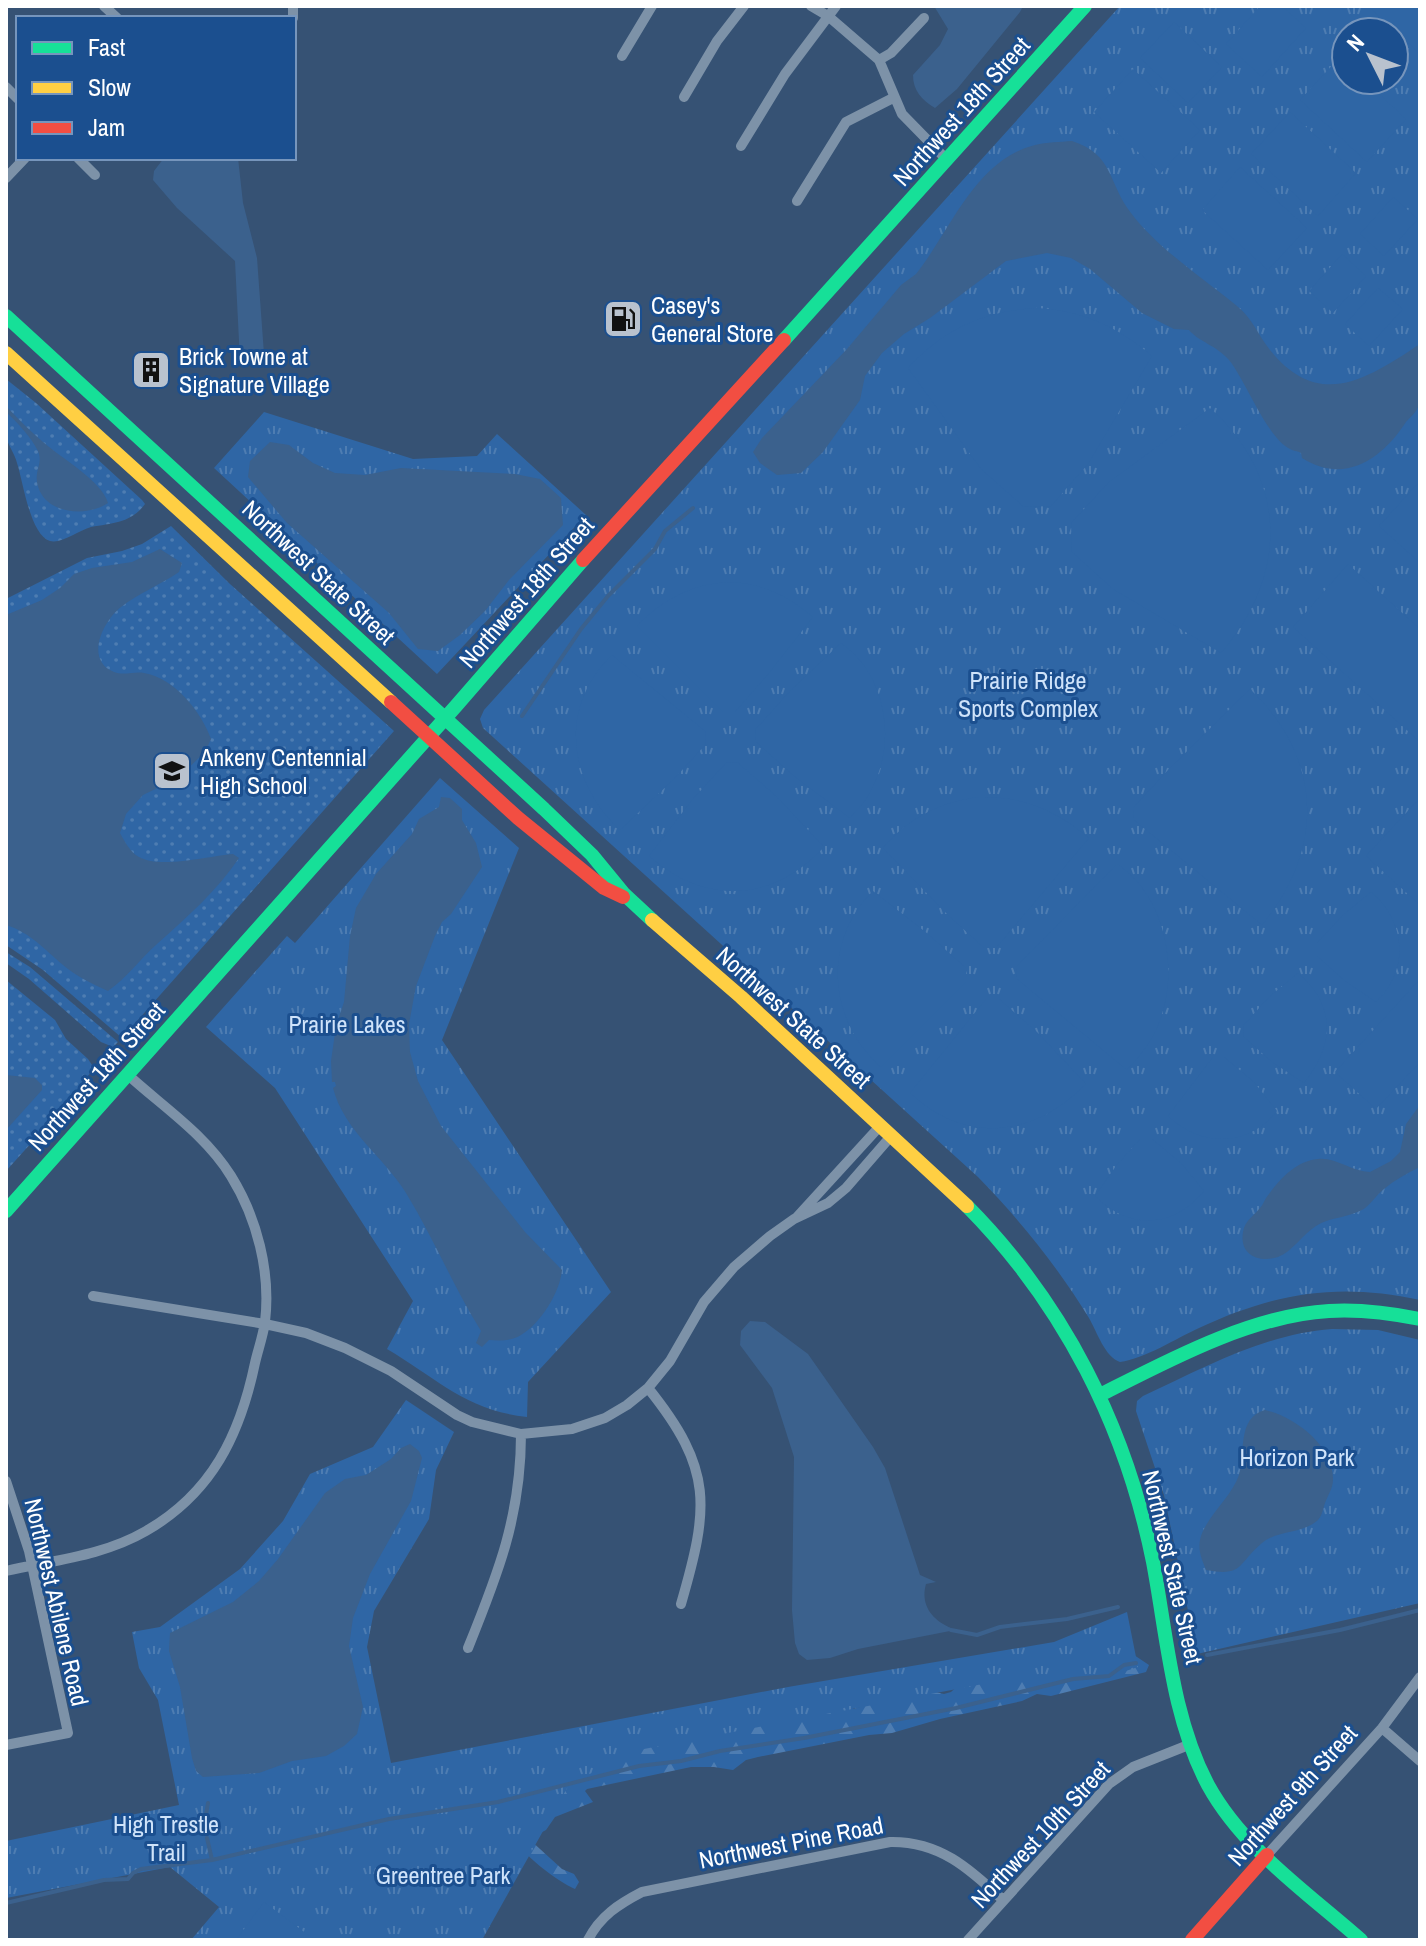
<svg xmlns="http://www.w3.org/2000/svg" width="1426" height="1946" font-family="'Archivo Narrow',sans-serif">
<defs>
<pattern id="grass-dots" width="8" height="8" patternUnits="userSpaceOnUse" patternTransform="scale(2)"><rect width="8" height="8" fill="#2f66a5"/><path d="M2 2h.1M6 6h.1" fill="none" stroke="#4e7db2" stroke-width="1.8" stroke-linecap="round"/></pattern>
<pattern id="forest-firs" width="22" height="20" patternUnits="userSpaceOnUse" patternTransform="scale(2)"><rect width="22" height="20" fill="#2f66a5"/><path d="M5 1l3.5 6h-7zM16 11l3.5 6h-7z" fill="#4e7db2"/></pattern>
<pattern id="park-tufts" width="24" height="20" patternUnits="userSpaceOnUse" patternTransform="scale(2)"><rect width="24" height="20" fill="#2f66a5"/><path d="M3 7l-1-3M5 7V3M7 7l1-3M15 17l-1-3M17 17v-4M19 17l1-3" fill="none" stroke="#4e7db2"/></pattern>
</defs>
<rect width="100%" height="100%" fill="#365274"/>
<path fill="url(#grass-dots)" d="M6,379L36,403L142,500L145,504C131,523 113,523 91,527C79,530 62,544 50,541C30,535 23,481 17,463C15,454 7,444 6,435C4,417 6,397 6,379Z
M171,526L230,584L394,731L122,1038L43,970L6,945V599L87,558L122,551L142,544Z
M6,952L30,967L118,1042L113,1047L101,1042L29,979L6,963Z
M6,980L55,1020L66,1039L88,1059L94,1068L69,1101L6,1171Z"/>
<path fill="url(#forest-firs)" d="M1134,1655L1149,1665L1146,1672L1051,1696L1037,1694L1022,1701L940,1719L892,1733L869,1735L758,1757L746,1760L733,1770L714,1767H691L587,1789L585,1791L593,1802L555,1817L546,1830L529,1839L562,1869L574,1874L579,1882L575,1889C557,1881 522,1855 514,1837L525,1824L559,1802V1798L308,1847L301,1846L303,1830L307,1824L323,1819H340L404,1807L466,1790L594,1768L607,1757L654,1741L840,1707L854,1709L891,1696L935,1692L944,1694L951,1692L960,1684L985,1682L995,1677L1097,1663Z"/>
<path fill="url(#park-tufts)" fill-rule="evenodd" d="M1120,6H1420V1300C1337,1282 1275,1293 1199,1328C1177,1338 1144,1359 1120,1362C1105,1357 1097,1332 1089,1318C1057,1266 1020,1220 978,1177L483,728L480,719L484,710ZM1346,32H1394V80H1346Z
M264,412L413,459L477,456L497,434L586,515L437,674L214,468Z
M440,778L519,848L442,1040L611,1292L528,1382L527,1417C465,1410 438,1379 387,1349L413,1301L275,1088L206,1027L287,936L295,943Z
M1332,1329L1378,1330L1420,1340V1603L1197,1654L1164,1495L1136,1411L1137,1401L1143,1396C1204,1368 1264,1334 1332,1329Z
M406,1400L454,1432L436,1470L429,1519L374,1611L367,1647L391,1763L788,1687L1054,1642L1127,1612L1138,1667L1086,1684L1009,1679L644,1749L570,1783L482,1940H191L219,1907L170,1867L6,1898V1841L179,1805L158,1700L139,1668L132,1632L160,1627L240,1569L283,1521L310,1474L373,1447Z"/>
<path fill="#2f66a5" d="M1260,6H1282L1306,28L1262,77L1226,44Z
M1372,6H1420V54L1370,8Z
M1174,22L1222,67L1188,103L1140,58Z
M1339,58L1346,64V80H1364L1406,119L1367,162L1300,100Z
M1133,69L1200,130L1161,173L1094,112Z
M1290,112L1356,173L1318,216L1251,154Z
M1240,167L1307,228L1268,270L1202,210Z
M1393,197L1418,219L1384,256L1360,234Z
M1342,254L1366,276L1333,313L1309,291Z
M1378,288L1403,309L1369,346L1345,324Z
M1036,308C1081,310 1117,326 1152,356L1088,464L1051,506L1024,507L981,469L908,368C943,330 983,311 1036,308Z
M1210,408C1288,478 1289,575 1221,653L1113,589L1072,552L1071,523L1109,482Z
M1420,481V563L1379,526Z
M1348,564L1420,629V742L1293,627Z
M726,582C760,582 787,595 813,617L769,673L735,712H723L637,626C662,600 690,585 726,582Z
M841,643C886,674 897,741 872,788C867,800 858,809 850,818L794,776L756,742L755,730L790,691Z
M612,655L705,731L706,744L673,780L620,830C568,782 558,707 612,655Z
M1250,689C1323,758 1325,849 1262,925L1134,820L1133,808L1168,770Z
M737,762L776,796L824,847C774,902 705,906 649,856L692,800L726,763Z
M979,797C1023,796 1056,810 1089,838L996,948H984L947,914L883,848C908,818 940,802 979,797Z
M1420,798V905L1366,856Z
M1117,864C1168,898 1181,976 1156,1030C1149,1045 1138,1058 1127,1070L1017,979L1016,967Z
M873,891L928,934L966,968V982L881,1067C828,1021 822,941 873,891Z
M1371,892C1406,921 1410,970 1376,1002L1345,981L1317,956V943L1343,915Z
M1298,973C1337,1006 1334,1046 1304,1083L1272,1062L1244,1037L1243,1026L1269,997Z
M1420,979V1062L1376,1109L1335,1072Z
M986,999H999L1037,1032L1086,1084C1035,1137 965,1145 910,1093Z
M1213,1057H1224L1254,1082L1277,1111C1247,1148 1201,1147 1168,1116Z
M1140,1139H1152L1181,1163L1204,1191C1173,1229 1129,1230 1095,1196L1116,1166Z
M264,1902L315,1940H236Z"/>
<path fill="#3b618d" d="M934,6H1023L1020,12L957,89L935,108C922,100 913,91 913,75L940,45L948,29Z
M1072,141C1114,154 1108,184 1131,213C1157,248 1203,278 1237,306C1253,319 1258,335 1270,350C1319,411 1367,379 1420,344C1420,359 1424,396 1418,407C1416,413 1410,417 1406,422C1382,459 1345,485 1302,458L1301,453C1298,451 1293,451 1290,449C1267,438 1246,381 1229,360C1216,345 1199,342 1189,330L1174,329L1142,313L1090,269L1071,258L1047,253L1006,261L930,318L904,334L882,353L865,376L860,400L823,452L801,473L777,475L760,463L753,452L762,438L847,349L901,285L916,274C951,230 975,160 1035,145C1047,142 1060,142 1072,141Z
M164,158H238L243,203L257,258L264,354L248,361H240L235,261L177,208L153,180L154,171Z
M6,406C18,419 30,431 43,442C61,458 102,481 108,503C86,518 42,514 37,482C35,470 43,463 38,451C31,437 18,423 6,412Z
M270,442L289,445L313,463L335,473L365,475L401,468L515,474L540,479L561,498L563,525L509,580L485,611L460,635L438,651L418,649L389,613L287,523L248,477L250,461Z
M160,549L182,563L179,572C160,585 139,593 121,607C103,621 84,660 114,672C124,676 135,671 144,673C175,678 202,713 211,739L205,752L178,778L143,795L126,814L120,833C125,842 130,852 139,857C160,869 209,856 233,854L239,858C217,891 186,918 157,944C140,959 127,978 108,991C92,984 76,976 63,965C44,949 31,933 6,925V615L42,600L60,588L74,574L92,568L132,562Z
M441,797L450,798L462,809V820L476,843L482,867L451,914L442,922L435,936L416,986L409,1024L410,1052L418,1081L441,1126L525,1232L562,1270C560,1292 541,1323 521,1335C512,1341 500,1341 489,1340L482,1347L476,1343L481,1331C452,1284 433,1237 406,1193C384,1157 344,1131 333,1088L336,1086L335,1082H332L331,1061L336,1026L344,1002L350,936L356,908L376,874L412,834L419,819L439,807Z
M6,1075L35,1078L42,1085V1090L6,1130Z
M1420,1105V1167C1407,1173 1395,1180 1384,1189C1375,1196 1371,1205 1362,1210C1347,1218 1330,1217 1316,1226C1303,1234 1292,1252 1278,1257C1259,1263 1239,1255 1243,1232C1245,1220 1254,1216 1260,1208C1263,1205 1264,1201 1266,1198C1279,1180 1295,1161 1318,1159C1336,1157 1352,1172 1370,1172L1391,1161L1400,1152L1406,1124Z
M750,1321L765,1322L808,1354L873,1447L885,1468L920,1575L936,1582L926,1584C920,1605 932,1620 951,1628L950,1631L858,1649L830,1658L807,1660L799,1654L795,1643L792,1610L794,1457L772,1388L740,1345L741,1331Z
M1265,1410C1295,1417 1334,1446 1333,1480C1333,1488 1328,1495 1325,1503C1323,1509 1322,1516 1318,1520C1303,1534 1277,1530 1262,1543C1237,1564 1244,1577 1206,1570C1202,1560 1198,1551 1200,1540C1204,1519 1231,1498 1239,1475C1246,1454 1236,1418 1265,1410Z
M410,1444L419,1451L422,1458L411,1501L370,1574L353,1618L349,1646L363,1707L357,1734L344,1746L326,1756L292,1761L259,1773L203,1777L196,1771L192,1758L180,1687L169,1651L170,1633L233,1602L259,1581L278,1559L325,1493L345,1479L366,1475L391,1459L401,1448Z"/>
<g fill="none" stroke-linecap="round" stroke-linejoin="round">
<path stroke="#3b618d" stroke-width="4" d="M522,716L581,629L608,596L655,549L665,531L693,508
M951,1630L977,1635L1000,1627L1067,1619L1118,1607
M1207,1655L1340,1630L1420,1610
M206,1815L208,1803
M207,1838L212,1860
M6,1903L104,1880L128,1879L133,1873L141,1869L212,1860L389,1819L498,1802L639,1766L681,1761L720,1751L804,1738L956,1708L1073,1679L1109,1676L1124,1665L1136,1663"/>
<path stroke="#7d92a8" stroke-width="10" d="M104,6L117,18
M293,6V18
M811,6L828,16L879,60L902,114L947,160
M622,56L652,6
M879,60L891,53L924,18
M6,87L18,99
M684,97L717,41L744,6
M741,146L785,74L836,6
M78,158L95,175
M6,178L25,158
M797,201L846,122L893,98
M796,1218L881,1125
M93,1296L265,1324L306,1333L345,1348L391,1371L457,1415L472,1422L521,1434L572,1429L605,1418L627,1405L648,1388L670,1361L704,1302L734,1267L770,1236L794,1219L828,1203L846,1188L892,1135
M648,1388C714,1470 709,1507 681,1604
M6,1481L29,1551L68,1733L6,1745
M6,1571C54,1560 103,1556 146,1531C212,1493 240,1435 255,1363C258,1350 263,1336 265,1322C271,1272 257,1218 231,1176C205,1134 163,1107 127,1074
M468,1648C498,1574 521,1516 521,1434
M1382,1728L1420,1761
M1267,1855L1382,1728L1420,1677
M588,1940C600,1916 619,1904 642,1892L890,1842C939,1841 969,1868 1003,1900
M968,1940L1109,1784L1133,1767L1191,1744"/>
<path stroke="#16e098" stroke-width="14" d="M6,316L544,809L592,855L624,894L652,920
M784,340L1085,6
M967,1206C1064,1304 1126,1427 1153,1562C1167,1636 1172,1717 1208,1785C1243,1849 1308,1893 1361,1940
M6,1211L456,706L583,560
M1100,1395C1167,1361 1252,1315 1329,1311C1360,1309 1390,1313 1420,1319"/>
<path stroke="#ffcf43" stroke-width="14" d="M6,353L391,702
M652,920L741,997L967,1206"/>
<path stroke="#f24e42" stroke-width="14" d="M583,560L784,340
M391,702L518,818L604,888L623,897
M1192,1940L1267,1855"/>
</g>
<defs>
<g id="fuel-square" transform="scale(2)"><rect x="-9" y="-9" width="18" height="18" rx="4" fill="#b9c2ce" stroke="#1b4f8f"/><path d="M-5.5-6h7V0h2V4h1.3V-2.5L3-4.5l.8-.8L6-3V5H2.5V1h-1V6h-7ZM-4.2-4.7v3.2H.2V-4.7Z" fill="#111"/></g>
<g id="building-square" transform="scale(2)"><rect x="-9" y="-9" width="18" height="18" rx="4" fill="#b9c2ce" stroke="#1b4f8f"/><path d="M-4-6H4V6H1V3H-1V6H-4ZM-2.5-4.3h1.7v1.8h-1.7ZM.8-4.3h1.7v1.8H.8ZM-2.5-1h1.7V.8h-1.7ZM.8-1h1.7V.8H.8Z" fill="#111"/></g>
<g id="school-square" transform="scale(2)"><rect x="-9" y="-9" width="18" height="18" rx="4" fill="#b9c2ce" stroke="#1b4f8f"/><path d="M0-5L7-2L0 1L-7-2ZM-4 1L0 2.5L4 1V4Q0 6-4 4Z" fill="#111"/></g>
</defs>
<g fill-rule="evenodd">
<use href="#fuel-square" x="623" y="319"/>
<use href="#building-square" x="151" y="370"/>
<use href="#school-square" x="172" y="771"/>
</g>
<g text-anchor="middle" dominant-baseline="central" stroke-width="6" stroke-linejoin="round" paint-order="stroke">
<g font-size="24" fill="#fff" stroke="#1b4f8f">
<text transform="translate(961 111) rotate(-48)">Northwest 18th Street</text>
<text transform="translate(319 572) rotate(43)">Northwest State Street</text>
<text transform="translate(526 592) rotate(-49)">Northwest 18th Street</text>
<text transform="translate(794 1017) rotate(42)">Northwest State Street</text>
<text transform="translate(96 1076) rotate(-48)">Northwest 18th Street</text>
<text transform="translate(1173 1567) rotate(77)">Northwest State Street</text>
<text transform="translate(57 1602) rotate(77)">Northwest Abilene Road</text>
<text transform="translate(1292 1795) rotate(-48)">Northwest 9th Street</text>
<text transform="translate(1040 1834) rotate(-47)">Northwest 10th Street</text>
<text transform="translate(791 1842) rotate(-11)">Northwest Pine Road</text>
</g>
<g font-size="24" fill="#fff" stroke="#1b4f8f" text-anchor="start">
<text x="651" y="305">Casey's<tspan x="651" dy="28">General Store</tspan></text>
<text x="179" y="356">Brick Towne at<tspan x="179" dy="28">Signature Village</tspan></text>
<text x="200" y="757">Ankeny Centennial<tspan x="200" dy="28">High School</tspan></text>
</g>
<g font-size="24" fill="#cfe3fa" stroke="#1b4f8f">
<text x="1028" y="680">Prairie Ridge<tspan x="1028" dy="28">Sports Complex</tspan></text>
<text x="347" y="1024">Prairie Lakes</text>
<text x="1297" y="1457">Horizon Park</text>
<text x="166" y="1824">High Trestle<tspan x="166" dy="28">Trail</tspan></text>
<text x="443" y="1875">Greentree Park</text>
</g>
</g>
<rect width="1426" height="1946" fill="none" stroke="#ffffff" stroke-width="16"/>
<rect x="16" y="16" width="280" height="144" fill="#1b4f8f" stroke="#7695bc" stroke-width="2"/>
<rect x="32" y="42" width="40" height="12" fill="#16e098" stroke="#7695bc" stroke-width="2"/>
<text x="88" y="56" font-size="24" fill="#ffffff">Fast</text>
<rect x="32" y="82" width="40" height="12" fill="#ffcf43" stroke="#7695bc" stroke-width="2"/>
<text x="88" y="96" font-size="24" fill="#ffffff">Slow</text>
<rect x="32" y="122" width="40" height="12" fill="#f24e42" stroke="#7695bc" stroke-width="2"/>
<text x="88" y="136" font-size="24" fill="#ffffff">Jam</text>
<g transform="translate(1370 56) rotate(312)"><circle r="38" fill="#1b4f8f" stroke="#7695bc" stroke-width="2"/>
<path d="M0-6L14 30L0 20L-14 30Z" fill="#b9c2ce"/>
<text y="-12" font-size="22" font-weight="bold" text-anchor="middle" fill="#ffffff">N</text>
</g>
</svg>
